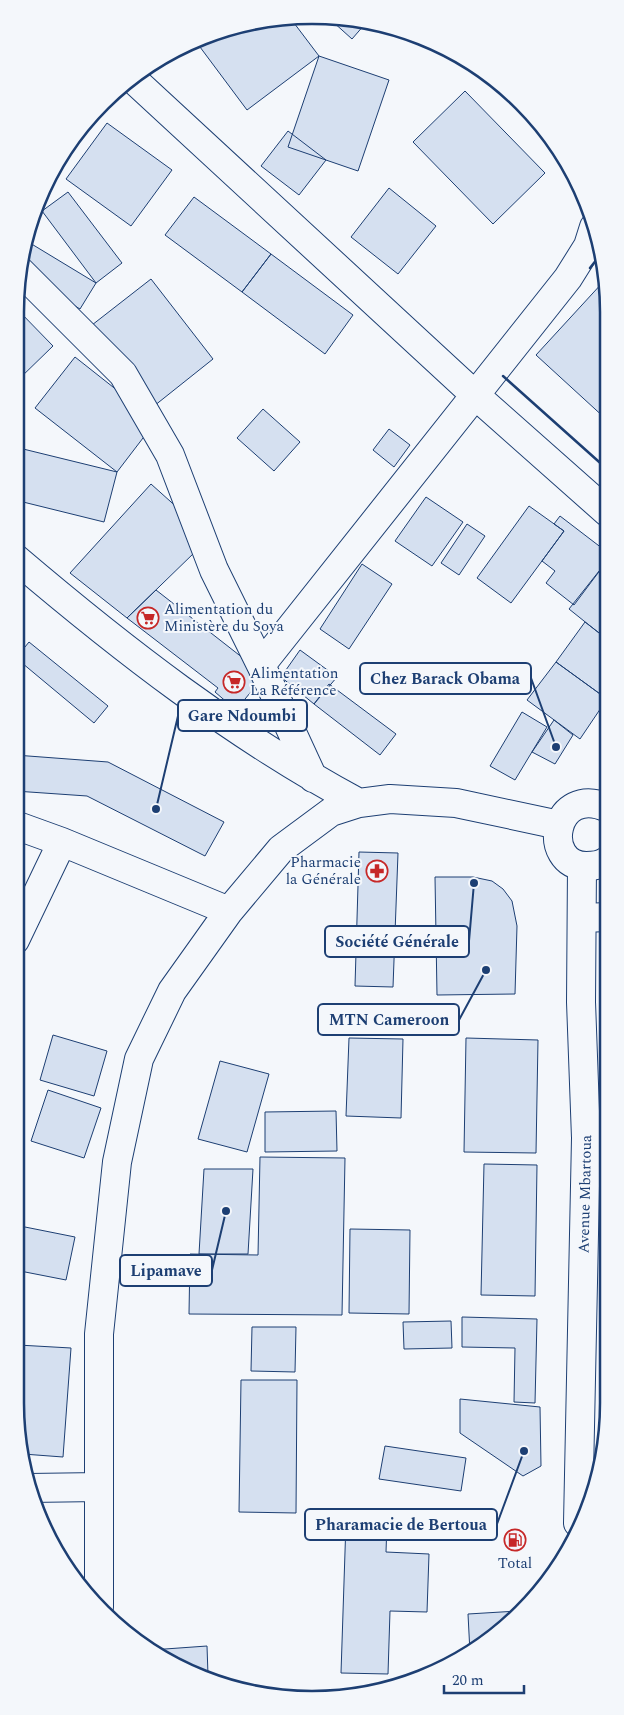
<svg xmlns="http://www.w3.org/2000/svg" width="624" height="1715" font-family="Spectral,serif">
<rect width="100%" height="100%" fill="#f4f7fb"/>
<path fill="#d5e0f0" stroke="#1d3f73" d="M274,18L291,19L319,56L247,110L197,43Z
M332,21L365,24L352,39Z
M319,56L389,80L358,171L288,147Z
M465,91L545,173L493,224L413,142Z
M107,123L172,170L131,226L66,179Z
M288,131L326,160L299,195L261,166Z
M389,188L436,226L398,274L351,237Z
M68,192L122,263L96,283L42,211Z
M194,197L271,254L242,292L165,235Z
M25,240L96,283L80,309L20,273Z
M271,254L353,315L325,354L242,292Z
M151,279L213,359L154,406L92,325Z
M604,281L606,284L607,420L536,355Z
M16,308L53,346L18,380L15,376Z
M75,357L156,421L117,472L35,408Z
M263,409L300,442L274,471L237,438Z
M389,429L410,445L394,467L373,450Z
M15,447L117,472L104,522L15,500Z
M151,484L190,519L195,552L127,618L70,573Z
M426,497L463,522L432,566L395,541Z
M529,506L564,531L511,603L477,578Z
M560,516L607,552V561L574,605L546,583L555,571L542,561L564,531L554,524Z
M467,524L485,536L459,575L441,563Z
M607,561V633L604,637L569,609Z
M362,564L392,584L349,649L320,629Z
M156,590L257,669L259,682L236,710L215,692L218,688L127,618Z
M585,622L607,639V699L556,662Z
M29,642L108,706L94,723L16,658Z
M300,650L337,677L314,704L281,677Z
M556,662L607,699L580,739L527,700Z
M329,684L396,734L380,755L314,704Z
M522,712L547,727L515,780L490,766Z
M554,720L573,735L555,764L532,752Z
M15,755L108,762L224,822L205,856L87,796L15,791Z
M359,852L398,853L393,987L355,986Z
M435,877H473L492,881L503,889L512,901L517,926L515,994L437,995Z
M53,1035L107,1051L94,1096L40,1080Z
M349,1038L403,1039L401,1118L346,1116Z
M466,1038L538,1040L536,1153L464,1152Z
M220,1061L269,1074L247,1152L198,1139Z
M48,1090L101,1108L84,1158L31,1141Z
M336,1111L337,1151L265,1152V1112Z
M260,1157L345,1158L342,1315L189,1314L190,1254L258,1255Z
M484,1164L537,1165L535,1296L481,1295Z
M204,1169H253L248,1254H199Z
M15,1225L75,1237L66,1280L15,1270Z
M350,1229L410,1230L409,1314L349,1313Z
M462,1317L537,1319L535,1403L514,1402L515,1348L462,1347Z
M451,1321L452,1348L404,1349L403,1322Z
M252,1327H296L295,1372L251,1371Z
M18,1345L71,1348L63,1457L23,1454L15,1403Z
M241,1380H297L296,1513L239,1512Z
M460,1399L540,1407L541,1466L523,1476L460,1433Z
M385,1446L466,1458L461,1491L379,1479Z
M346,1522L387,1523L386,1552L429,1554L427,1612L390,1611L388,1674L341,1673Z
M518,1611L477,1650L470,1653L468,1614Z
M207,1646L208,1675L164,1660L151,1650Z"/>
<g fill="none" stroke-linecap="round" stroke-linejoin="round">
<g stroke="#1d3f73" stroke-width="30">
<path id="minor" d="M134,80L475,395L607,512
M20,271L123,374L170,455L214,570L261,665
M15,558C122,649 234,736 359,803
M313,778L261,665L568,278L588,246L594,227
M15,825L62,842L229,911
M582,918L608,917
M15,940L62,842
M29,1488L99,1487
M99,1607V1334L117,1162L139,1059L172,991L229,911L281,849L331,812L359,803L390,799L456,803L559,825"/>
</g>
<g stroke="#1d3f73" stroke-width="30">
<g id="highway">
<path d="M608,808C553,783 540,865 586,866C594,866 602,865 608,860"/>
<path id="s1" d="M578,1523L586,1138L581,1002L582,866"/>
</g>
</g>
<use href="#minor" stroke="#f4f7fb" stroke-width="28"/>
<use href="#highway" stroke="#f4f7fb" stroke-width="28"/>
<path stroke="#1d3f73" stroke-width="2.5" d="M590,268L601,254
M503,376L607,469"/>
</g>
<defs>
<g id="supermarket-ring" transform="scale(1.125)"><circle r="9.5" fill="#f4f7fb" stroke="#c62828" stroke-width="1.5"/><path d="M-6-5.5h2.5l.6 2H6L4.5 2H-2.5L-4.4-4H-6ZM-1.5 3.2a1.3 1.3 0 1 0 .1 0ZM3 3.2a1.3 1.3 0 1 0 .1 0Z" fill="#c62828"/></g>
<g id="pharmacy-ring" transform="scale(1.125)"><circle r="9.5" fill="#f4f7fb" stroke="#c62828" stroke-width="1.5"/><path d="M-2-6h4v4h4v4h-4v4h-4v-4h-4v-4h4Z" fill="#c62828"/></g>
<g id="fuel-ring" transform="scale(1.125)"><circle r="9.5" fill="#f4f7fb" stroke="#c62828" stroke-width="1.5"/><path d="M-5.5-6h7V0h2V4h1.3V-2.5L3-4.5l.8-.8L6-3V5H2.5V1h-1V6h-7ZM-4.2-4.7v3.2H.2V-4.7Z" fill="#c62828"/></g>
</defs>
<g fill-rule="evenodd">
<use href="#supermarket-ring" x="148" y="618"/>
<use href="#supermarket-ring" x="234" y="682"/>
<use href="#pharmacy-ring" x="377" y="871"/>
<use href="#fuel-ring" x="515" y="1540"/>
</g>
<g text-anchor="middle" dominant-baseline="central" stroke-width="4" stroke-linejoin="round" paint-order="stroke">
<g font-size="15" fill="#1d3f73" stroke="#f4f7fb" text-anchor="start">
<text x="164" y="609">Alimentation du<tspan x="164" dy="17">Ministère du Soya</tspan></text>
<text x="250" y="673">Alimentation<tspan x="250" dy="17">La Référence</tspan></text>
<text x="361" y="862" text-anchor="end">Pharmacie<tspan x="361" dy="17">la Générale</tspan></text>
<text x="515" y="1563" text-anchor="middle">Total</text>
</g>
<g font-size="15" fill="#1d3f73" stroke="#f4f7fb">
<text stroke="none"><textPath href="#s1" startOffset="329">Avenue Mbartoua</textPath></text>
</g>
</g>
<path d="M0 0H624V1715H0ZM312 24H312A288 288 0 0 1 600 312V1403A288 288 0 0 1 312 1691H312A288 288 0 0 1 24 1403V312A288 288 0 0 1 312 24Z" fill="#f4f7fb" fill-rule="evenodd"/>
<path fill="none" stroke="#1d3f73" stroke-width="2.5" d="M312 24H312A288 288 0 0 1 600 312V1403A288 288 0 0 1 312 1691H312A288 288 0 0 1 24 1403V312A288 288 0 0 1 312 24Z"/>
<path fill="none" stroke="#1d3f73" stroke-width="2" d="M556 747L531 678M156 809L178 716M474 883L469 941M486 970L459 1020M226 1211L212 1270M524 1451L497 1524"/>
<g fill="#1d3f73" stroke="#f4f7fb" stroke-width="2">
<circle cx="556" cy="747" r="5"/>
<circle cx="156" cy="809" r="5"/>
<circle cx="474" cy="883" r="5"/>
<circle cx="486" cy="970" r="5"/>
<circle cx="226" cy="1211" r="5"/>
<circle cx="524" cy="1451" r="5"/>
</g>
<g fill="#f4f7fb" stroke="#1d3f73" stroke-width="2">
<rect x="360" y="663" width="171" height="31" rx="5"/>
<rect x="178" y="700" width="129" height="31" rx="5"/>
<rect x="325" y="926" width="144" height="31" rx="5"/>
<rect x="318" y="1004" width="141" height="31" rx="5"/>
<rect x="120" y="1255" width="92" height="31" rx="5"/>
<rect x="305" y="1509" width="192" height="31" rx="5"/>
</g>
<g font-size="16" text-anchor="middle" font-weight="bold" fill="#1d3f73">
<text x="445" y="684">Chez Barack Obama</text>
<text x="242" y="721">Gare Ndoumbi</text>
<text x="397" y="947">Société Générale</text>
<text x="389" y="1025">MTN Cameroon</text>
<text x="166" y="1276">Lipamave</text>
<text x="401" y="1530">Pharamacie de Bertoua</text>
</g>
<path d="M444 1685v8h80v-8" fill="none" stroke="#1d3f73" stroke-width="2.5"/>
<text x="452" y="1685" font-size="15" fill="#1d3f73" stroke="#f4f7fb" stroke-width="4" paint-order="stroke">20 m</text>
</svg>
